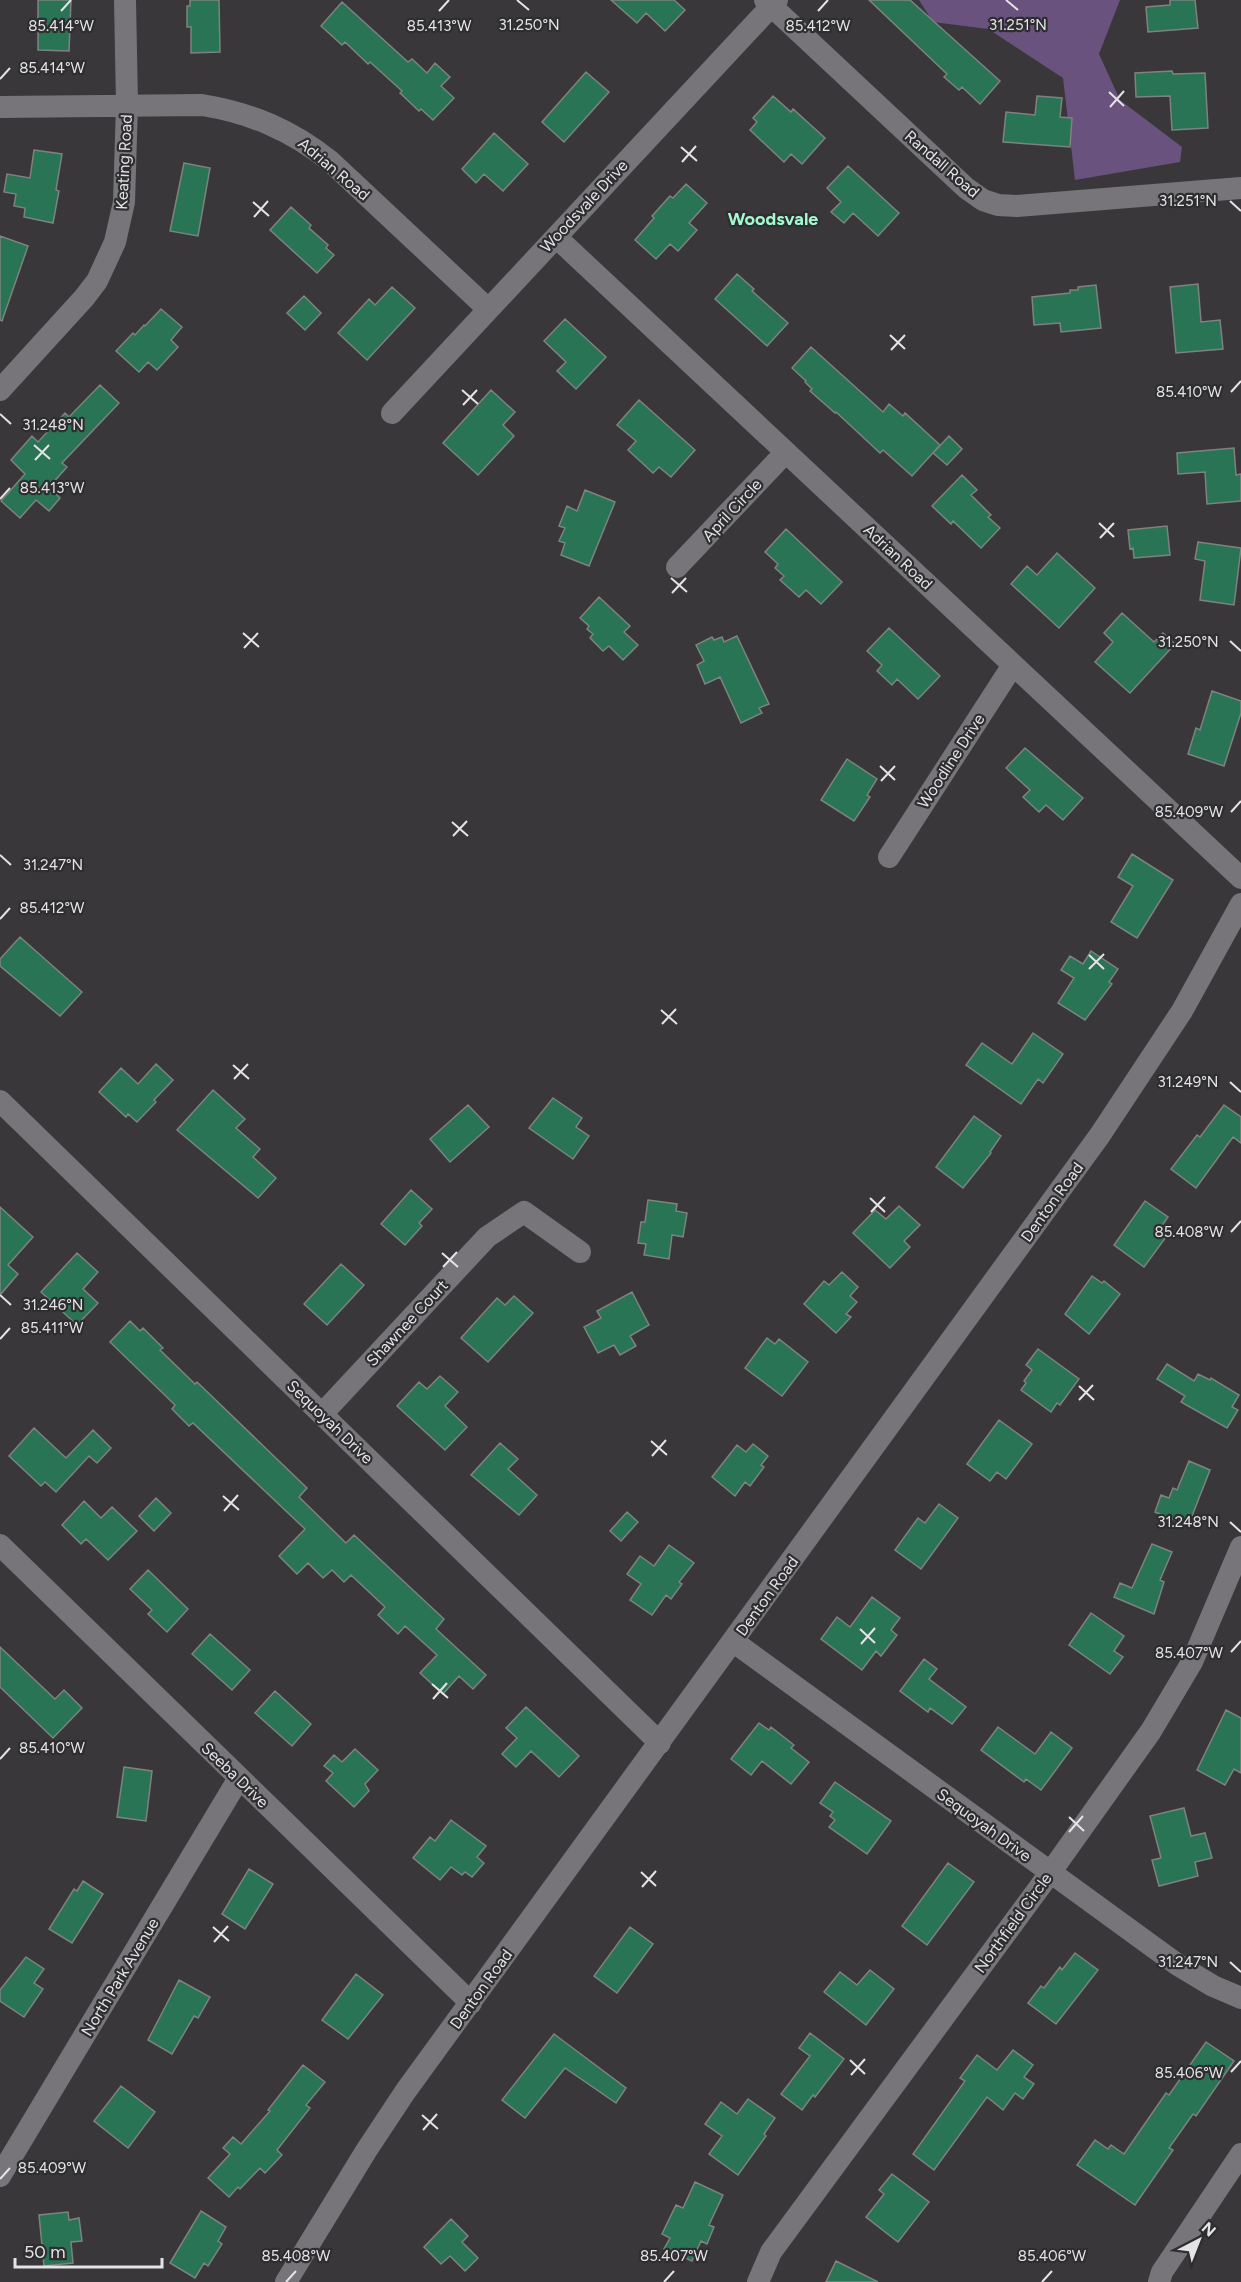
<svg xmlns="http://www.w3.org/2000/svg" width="1241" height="2282" font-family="Figtree,sans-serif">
<rect width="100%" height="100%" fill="#39373a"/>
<path fill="#69527d" d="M919,0H1120L1099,54L1120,100L1182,147L1180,162L1075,180L1063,78L988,29L933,22Z"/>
<path fill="#297454" stroke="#7e8280" stroke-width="1.5" d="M38,0H71L69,51L38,50Z
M190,0H219L220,52L191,53V27H187V6H190Z
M611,0H674L685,10L665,31L646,13L637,23Z
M869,0H910L1000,81L980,104L962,87L959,90L944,77L947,74Z
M1170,0H1195L1198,28L1148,32L1146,7L1170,5Z
M342,2L408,62L412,59L427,73L435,63L450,77L441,86L454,98L433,120L421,109L419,111L400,93L402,91L370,62L368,64L345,42L342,45L321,26Z
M1172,71L1173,74L1205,73L1208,128L1172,130L1170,96L1136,97L1135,73Z
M586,72L609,92L564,142L542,122Z
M773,96L791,112L793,109L825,138L802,164L791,154L784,162L750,130L757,122L753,118Z
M1037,96L1062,98L1060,117L1072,118L1070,147L1003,142L1006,112L1035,115Z
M494,133L528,164L503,191L484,174L476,183L462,169Z
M34,150L62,154L56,190L59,191L53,223L24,217L25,208L14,206L16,194L4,192L7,174L30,178Z
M184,163L210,168L198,236L170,231Z
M848,166L899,213L878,236L853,213L844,223L831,212L841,202L827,188Z
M686,184L707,203L689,223L697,230L678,251L670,244L656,259L635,240L654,218L652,216L670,196L673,198Z
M291,207L311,225L309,228L328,245L326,248L334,255L317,273L270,230Z
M0,236L28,246L2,321L0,320Z
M737,274L754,289L752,291L788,323L767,346L715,299Z
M1198,284L1201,322L1220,320L1223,349L1176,353L1170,287Z
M1096,285L1101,328L1061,332L1060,323L1034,325L1032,297L1070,293V290H1078V287Z
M392,287L415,308L367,360L338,333L369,299L375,305Z
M304,296L321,313L305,330L287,313Z
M161,309L182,327L171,340L178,347L157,370L148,362L139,372L116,351L133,333L135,335L144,325L145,326Z
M565,319L606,357L576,389L557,371L566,362L544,341Z
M811,347L883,412L889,404L903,416L905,413L940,445L912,476L883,450L880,453L836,412L835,413L810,391L812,389L805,382L806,381L792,368Z
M100,385L119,403L62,463L67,467L49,487L60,498L49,511L36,500L20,518L1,501L25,474L11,460L32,436L38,442L65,413L69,417Z
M491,390L515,412L503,425L514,436L478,475L443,443Z
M639,400L695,450L671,477L659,467L653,473L628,450L636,441L617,425Z
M949,436L962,449L947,465L933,453Z
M1234,448L1236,475L1241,474V501L1207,504L1205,472L1178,474L1177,453Z
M962,475L977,490L971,495L991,515L988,517L1000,528L981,548L953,521L951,524L932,506Z
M585,490L615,502L589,566L561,555L565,543L559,541L565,528L559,526L567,506L577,511Z
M1167,526L1170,555L1134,558L1133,548L1130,549L1128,530Z
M786,529L842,582L821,604L806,590L799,597L780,580L784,576L775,568L778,564L765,552Z
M1198,542L1241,548L1234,605L1200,600L1205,561L1195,559Z
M1057,553L1095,588L1059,628L1011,584L1027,566L1037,575Z
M599,597L630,626L624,632L638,645L623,660L609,646L603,651L590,638L593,634L587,629L589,626L580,618Z
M1122,613L1154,642L1163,633L1175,644L1130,693L1095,662L1113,642L1104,633Z
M889,628L940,676L918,699L897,679L892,685L877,671L882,665L867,651Z
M737,636L769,704L759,708L762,713L741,723L720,677L705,684L697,665L704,661L696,645L712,637L714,640L722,637L724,642Z
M1212,691L1241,701V713L1224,766L1188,754L1196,728L1200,730Z
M1025,748L1083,798L1063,820L1046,805L1039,812L1023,797L1030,790L1006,768Z
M847,759L877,779L867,795L870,797L854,821L821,800Z
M1132,854L1173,880L1137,938L1111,922L1133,886L1118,877Z
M20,937L82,992L60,1016L0,966V959Z
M1091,951L1118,969L1109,982L1112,984L1085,1020L1058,1003L1074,978L1061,970L1070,956L1083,964Z
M1033,1033L1063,1054L1043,1083L1038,1079L1021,1104L966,1065L982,1043L1012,1064Z
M156,1064L173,1080L154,1100L156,1102L137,1122L128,1114L126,1117L99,1092L121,1068L138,1084Z
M213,1090L245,1119L236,1128L260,1149L253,1157L276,1178L258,1198L177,1130Z
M553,1098L582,1118L576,1127L589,1136L573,1159L529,1128Z
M468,1105L489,1127L450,1162L430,1139Z
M1224,1105L1241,1117V1143L1233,1137L1196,1188L1171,1169L1197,1135L1200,1137Z
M974,1116L1001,1136L990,1152L991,1153L963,1188L936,1167Z
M411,1190L432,1209L419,1223L422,1226L405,1245L381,1224Z
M648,1200L677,1204L676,1211L687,1213L683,1237L672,1235L669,1259L644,1255L646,1244L638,1243L641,1222H645Z
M1145,1201L1168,1217L1161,1227L1169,1233L1144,1267L1114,1245Z
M899,1206L920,1225L904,1241L910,1247L890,1268L853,1233L875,1210L886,1219Z
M0,1207L33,1237L8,1265L18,1274L0,1295Z
M77,1253L98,1272L83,1289L98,1303L77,1325L41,1292Z
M341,1264L364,1285L327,1325L304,1304Z
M842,1272L858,1287L850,1296L857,1302L846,1314L851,1317L836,1333L804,1304L824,1281L829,1285Z
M1092,1276L1102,1283L1104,1281L1120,1294L1089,1334L1065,1314Z
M632,1292L649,1325L630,1336L636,1346L620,1355L614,1345L598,1353L584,1327L601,1318L597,1311Z
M514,1296L533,1313L488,1362L461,1338L497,1298L505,1305Z
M130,1321L140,1331L143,1328L163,1348L160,1350L195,1384L197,1382L307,1488L299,1497L346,1543L354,1535L444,1619L436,1629L486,1675L473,1689L459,1676L443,1694L420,1673L437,1655L405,1626L398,1634L378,1615L385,1607L351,1575L344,1582L332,1570L323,1578L308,1563L297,1574L279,1556L305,1529L193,1423L189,1426L172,1409L175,1405L110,1342Z
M767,1338L775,1344L779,1339L808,1362L782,1396L745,1368Z
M1038,1349L1079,1379L1060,1405L1057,1403L1051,1412L1021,1390L1026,1383L1024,1381L1032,1370L1026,1365Z
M1167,1364L1194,1381L1198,1374L1210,1380L1211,1378L1239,1395L1232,1407L1238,1410L1227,1428L1181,1402L1185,1396L1157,1379Z
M440,1376L458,1392L445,1406L467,1427L445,1450L397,1406L419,1382L427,1389Z
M999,1420L1032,1444L1006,1479L997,1472L990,1481L967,1464Z
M34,1428L66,1458L93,1430L111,1448L97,1463L89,1456L56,1492L45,1482L41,1486L9,1456Z
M500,1443L518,1459L508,1469L537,1495L519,1515L471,1475Z
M753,1444L768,1456L761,1465L764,1467L750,1486L745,1482L735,1496L712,1477L737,1445L746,1452Z
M1189,1461L1210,1470L1192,1516L1189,1514L1185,1524L1155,1512L1161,1495L1169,1498L1173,1488L1177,1490Z
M156,1498L171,1513L154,1531L139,1516Z
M84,1501L101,1518L112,1507L137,1531L108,1560L86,1539L81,1544L62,1525Z
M939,1504L958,1518L921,1569L895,1550L918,1518L925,1523Z
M627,1512L638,1522L621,1541L610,1531Z
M1152,1544L1172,1552L1160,1580L1164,1582L1154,1614L1114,1597L1120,1583L1132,1588Z
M669,1545L694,1563L679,1582L682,1584L671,1599L666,1595L652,1615L630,1600L641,1584L627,1574L640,1556L654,1566Z
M148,1570L188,1609L167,1632L148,1614L152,1610L130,1589Z
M872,1597L900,1618L891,1630L897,1635L881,1656L876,1651L862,1670L821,1639L837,1617L850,1627Z
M1091,1613L1124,1636L1114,1651L1123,1657L1110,1674L1069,1645Z
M210,1634L250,1670L232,1690L192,1654Z
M0,1647L55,1699L64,1690L82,1708L53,1738L0,1687Z
M924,1659L937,1669L929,1679L966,1707L952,1724L930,1708L928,1712L900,1691Z
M275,1691L311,1724L292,1746L255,1713Z
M526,1707L579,1756L559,1777L531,1751L516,1767L502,1754L517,1738L506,1728Z
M1226,1710L1241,1718V1773L1234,1769L1225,1785L1197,1770Z
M759,1723L769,1730L771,1727L794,1745L791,1748L809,1762L791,1784L762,1761L751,1775L731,1759Z
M998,1727L1035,1754L1051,1732L1072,1748L1041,1790L1026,1779L1024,1782L981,1750Z
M355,1749L378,1770L365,1784L369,1791L354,1807L326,1781L333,1773L324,1766L334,1755L342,1762Z
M124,1767L152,1771L146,1821L117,1817Z
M835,1782L891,1821L867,1854L829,1827L835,1820L830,1816L833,1812L820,1803Z
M1184,1808L1191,1836L1205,1833L1212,1858L1195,1862L1198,1876L1159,1886L1152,1860L1161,1858L1150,1816Z
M451,1820L486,1846L477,1857L484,1863L472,1877L465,1872L462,1875L451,1867L440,1880L413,1858L430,1837L435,1841Z
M948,1863L974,1882L927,1945L902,1926Z
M249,1869L273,1884L245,1929L222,1914Z
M83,1881L103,1894L72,1943L49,1929L74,1889L77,1891Z
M630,1927L653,1944L617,1993L594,1976Z
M1075,1953L1098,1970L1056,2024L1028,2003L1041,1986L1044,1988L1060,1967L1062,1970Z
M26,1957L44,1969L34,1983L43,1989L24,2017L0,2001V1990Z
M870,1970L894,1989L866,2025L824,1992L840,1972L857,1985Z
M356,1974L383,1995L348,2039L322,2020Z
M179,1980L210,1997L198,2018L194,2016L172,2054L148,2040Z
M810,2033L844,2059L815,2097L813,2095L802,2110L781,2094L810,2056L799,2048Z
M554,2034L626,2088L616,2103L565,2068L525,2118L502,2100Z
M1206,2042L1234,2061L1196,2116L1193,2114L1169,2148L1173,2150L1135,2205L1077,2165L1095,2140L1108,2149L1111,2145L1124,2154L1166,2093L1169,2095Z
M1013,2050L1033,2065L1024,2077L1034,2084L1023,2099L1015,2093L1003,2110L987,2097L934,2170L913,2154L965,2081L960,2078L977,2055L997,2070Z
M303,2065L325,2082L306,2105L310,2108L277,2150L282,2155L265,2173L260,2168L240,2189L238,2187L229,2197L208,2178L230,2154L223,2148L233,2137L241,2144L270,2111L268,2110Z
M121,2086L155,2112L128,2148L94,2121Z
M748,2099L775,2118L764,2134L766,2136L738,2175L709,2154L722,2136L705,2124L721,2102L737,2114Z
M892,2174L929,2202L898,2242L866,2217L884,2194L879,2190Z
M695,2182L723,2195L709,2225L714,2227L707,2244L701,2241L692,2261L664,2249L670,2238L662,2234L676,2205L683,2208Z
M201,2211L226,2227L218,2241L222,2244L208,2266L204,2263L195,2278L170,2263Z
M68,2212L69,2220L79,2218L82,2241L71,2242L73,2263L44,2266L39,2215Z
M451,2219L468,2236L462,2242L478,2258L465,2271L450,2256L441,2264L424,2247Z
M836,2261L878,2282H826Z"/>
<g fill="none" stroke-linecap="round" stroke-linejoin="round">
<path stroke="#777579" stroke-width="22" d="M765,0L966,188L983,200L998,205L1017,206L1241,188
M0,107L202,105C251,113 291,130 330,161L488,309
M556,237L1241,878
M0,390L84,298L97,281L115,242L124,202L127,104L125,0
M392,413L777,0
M677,567L786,452
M889,857L1013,665
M0,1101L660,1743
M322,1414L487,1237L524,1212L580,1252
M0,1545L471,2003
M734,1642L1178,1965L1213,1986L1241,1998
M0,2176L239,1778
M286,2282L366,2151L405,2092L1100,1135L1182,1011L1241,904
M758,2282L771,2252L1050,1873L1151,1731L1192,1662L1241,1547
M1159,2282L1162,2272L1241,2154"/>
</g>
<path fill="none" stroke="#e4e3e5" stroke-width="2" d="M517,0L529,10M1006,0L1018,10M61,11L71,0M439,11L449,0M818,11L828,0M0,79L10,68M1109,92L1124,106M1110,107L1124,91M681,147L697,161M682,162L696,146M1230,201L1241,211M253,202L269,216M254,217L268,201M890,335L905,349M891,350L905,335M462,390L478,404M1231,392L1241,381M463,405L477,390M0,414L11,424M34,445L50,459M35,460L49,445M0,499L10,488M1099,523L1114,537M1100,538L1114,523M671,578L687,592M672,593L686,578M243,633L259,647M1230,641L1241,651M244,648L258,633M880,766L895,780M881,781L895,766M1231,812L1241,801M452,822L468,836M453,836L467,821M0,855L11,865M0,919L10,908M1089,955L1104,969M1089,969L1104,954M661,1010L677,1024M662,1024L676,1009M233,1065L249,1079M234,1079L248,1064M1230,1082L1241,1092M870,1198L885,1212M871,1212L885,1197M1231,1232L1241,1221M442,1253L458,1267M443,1267L457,1252M0,1295L11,1305M0,1339L10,1328M1079,1386L1094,1400M1079,1400L1093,1385M651,1441L667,1455M652,1456L666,1440M223,1496L239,1510M224,1511L238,1495M1230,1522L1241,1532M860,1629L875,1643M861,1644L875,1628M1231,1652L1241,1641M432,1684L448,1698M433,1699L447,1683M0,1759L10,1748M1069,1817L1084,1831M1069,1832L1083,1816M641,1872L656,1886M642,1887L656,1871M213,1927L229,1941M214,1942L228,1926M1230,1962L1241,1972M850,2060L865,2074M1231,2072L1241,2061M851,2075L865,2059M422,2115L438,2129M423,2130L437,2114M0,2179L10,2168M286,2282L296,2271M664,2282L674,2271M1042,2282L1052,2271"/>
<g text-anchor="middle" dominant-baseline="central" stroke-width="4.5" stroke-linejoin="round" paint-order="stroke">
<g font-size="16" fill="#e4e3e5" stroke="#2e2d30">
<text transform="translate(124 162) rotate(-87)">Keating Road</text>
<text transform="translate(942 164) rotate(41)">Randall Road</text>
<text transform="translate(334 169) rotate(40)">Adrian Road</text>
<text transform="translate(584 206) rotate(-47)">Woodsvale Drive</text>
<text transform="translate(732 510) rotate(-47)">April Circle</text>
<text transform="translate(898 557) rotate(43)">Adrian Road</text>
<text transform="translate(951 761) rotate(-57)">Woodline Drive</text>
<text transform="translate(1052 1202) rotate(-54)">Denton Road</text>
<text transform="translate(407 1323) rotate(-47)">Shawnee Court</text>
<text transform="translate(330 1422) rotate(44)">Sequoyah Drive</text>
<text transform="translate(767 1596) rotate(-54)">Denton Road</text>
<text transform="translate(235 1775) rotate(44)">Seeba Drive</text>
<text transform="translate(984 1825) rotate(36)">Sequoyah Drive</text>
<text transform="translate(1013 1923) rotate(-54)">Northfield Circle</text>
<text transform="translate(120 1977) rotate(-59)">North Park Avenue</text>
<text transform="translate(481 1989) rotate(-54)">Denton Road</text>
</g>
<g font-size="18" font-weight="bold" fill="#a4f8cf" stroke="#2e2d30">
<text x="773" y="219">Woodsvale</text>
</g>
</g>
<g font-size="15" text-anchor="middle" fill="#e4e3e5" stroke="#2e2d30" stroke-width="4.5" stroke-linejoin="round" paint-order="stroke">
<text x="529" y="30">31.250°N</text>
<text x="1018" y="30">31.251°N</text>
<text x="61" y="31">85.414°W</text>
<text x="439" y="31">85.413°W</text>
<text x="818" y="31">85.412°W</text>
<text x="52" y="73">85.414°W</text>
<text x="1188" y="206">31.251°N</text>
<text x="1189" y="397">85.410°W</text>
<text x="53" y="430">31.248°N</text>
<text x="52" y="493">85.413°W</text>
<text x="1188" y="647">31.250°N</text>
<text x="1189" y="817">85.409°W</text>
<text x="53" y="870">31.247°N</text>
<text x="52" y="913">85.412°W</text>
<text x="1188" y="1087">31.249°N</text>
<text x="1189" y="1237">85.408°W</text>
<text x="53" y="1310">31.246°N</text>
<text x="52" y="1333">85.411°W</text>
<text x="1188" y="1527">31.248°N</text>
<text x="1189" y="1658">85.407°W</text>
<text x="52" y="1753">85.410°W</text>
<text x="1188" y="1967">31.247°N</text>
<text x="1189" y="2078">85.406°W</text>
<text x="52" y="2173">85.409°W</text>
<text x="296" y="2261">85.408°W</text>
<text x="674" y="2261">85.407°W</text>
<text x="1052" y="2261">85.406°W</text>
</g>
<g transform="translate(1199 2240) rotate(42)" stroke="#2e2d30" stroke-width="4.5" paint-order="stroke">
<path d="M0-4.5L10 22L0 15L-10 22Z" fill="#e4e3e5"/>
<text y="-9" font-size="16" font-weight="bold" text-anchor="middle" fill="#e4e3e5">N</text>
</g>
<path d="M15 2258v9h147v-9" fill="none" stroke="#e4e3e5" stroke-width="3"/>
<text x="24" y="2258" font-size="18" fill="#e4e3e5" stroke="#2e2d30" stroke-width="4.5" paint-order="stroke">50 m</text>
</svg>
